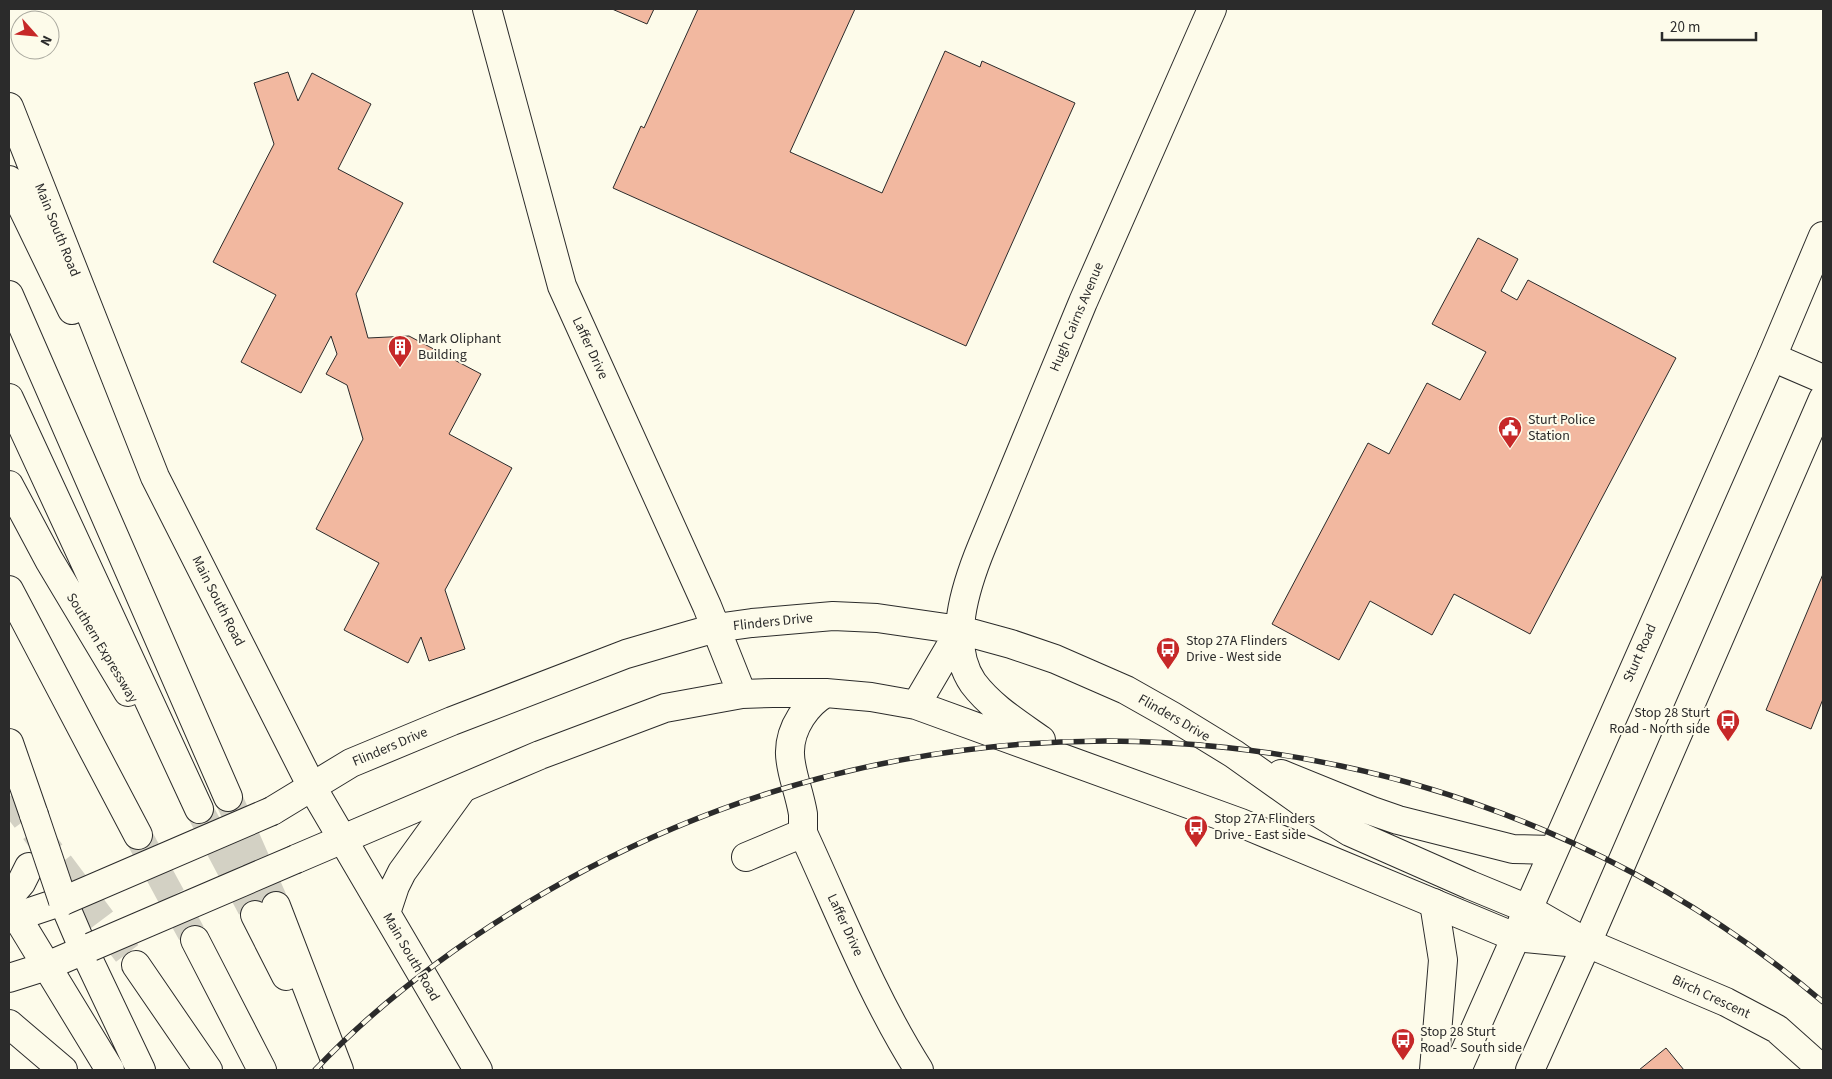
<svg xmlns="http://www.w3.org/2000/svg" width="1832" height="1079" font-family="'Source Sans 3',sans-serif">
<rect width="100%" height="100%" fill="#fdfbea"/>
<path fill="#f2b8a0" stroke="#2b2b2b" d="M612,9H654L647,24Z
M698,9H855L790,152L882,193L945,51L980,67L982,61L1075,103L966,346L613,188L641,126L644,128Z
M288,72L298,101L312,73L371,104L338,169L403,203L356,294L368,338L409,336L481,374L449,434L512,468L445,590L465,649L429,661L421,637L408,663L344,630L379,563L316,529L363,439L347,385L326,374L337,354L331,336L301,393L241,362L276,295L213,262L274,144L254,83Z
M1478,238L1518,259L1501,291L1517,300L1528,280L1676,358L1530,634L1454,594L1432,635L1370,601L1339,660L1272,624L1368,443L1389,454L1427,383L1460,400L1486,352L1432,324Z
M1823,574V699L1811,729L1766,710Z
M1666,1048L1684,1070H1639Z"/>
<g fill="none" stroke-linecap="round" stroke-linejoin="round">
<path stroke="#d3d1c4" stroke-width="28" stroke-dasharray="28 14" stroke-linecap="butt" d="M9,797L136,965
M228,797L276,906
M199,809L255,915
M138,835L195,940"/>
<g stroke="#2b2b2b" stroke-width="30">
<path id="minor" d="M487,9L562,286L707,606L742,694
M1772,357L1823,379
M916,705L960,630
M1041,740C1017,723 991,707 973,683C946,644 966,585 982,546L1083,302L1212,9
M1281,774L1372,811L1398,820L1513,849L1553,850
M272,811L351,763L452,721L626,654L691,635L716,628L752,623L833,616L877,618L960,630L1011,644L1055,659L1126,690L1172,716L1234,754L1303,803L1350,832L1470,885L1528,909L1587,943L1726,1002L1777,1029L1823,1070
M803,833C803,827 803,820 803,814C797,777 778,753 801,717C808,706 815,699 826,693
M746,857L803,833C840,913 872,996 919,1070
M296,859L540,755L665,708L742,694L773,693H826L871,697L916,705L1241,823L1515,937L1578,943
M9,919L63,901
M9,978L47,966L91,947"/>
</g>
<g stroke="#2b2b2b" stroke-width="30">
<path id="major" d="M1434,1070L1443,960L1434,903
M1457,1070L1772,357L1823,236
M1530,1070L1587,943L1823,399"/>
</g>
<g stroke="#2b2b2b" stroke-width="30">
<path id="highway" d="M9,107L155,477L312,787L478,1070
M9,180L72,310
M9,295L228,797
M9,398L199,809
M9,485L49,560L128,692
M9,590L138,835
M9,743L34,815
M9,897L21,883L29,867
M63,901L84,950L141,1070
M9,904L110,1070
M276,906L339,1070
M386,913L395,886L402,872L462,789
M255,915L286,976
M195,940L262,1070
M136,965L208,1070
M9,1024L63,1070"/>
</g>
<use href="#minor" stroke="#fdfbea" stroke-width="28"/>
<use href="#major" stroke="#fdfbea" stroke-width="28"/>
<use href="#highway" stroke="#fdfbea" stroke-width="28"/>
<g stroke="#2b2b2b" stroke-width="5.5">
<path id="rail" d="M315,1070C393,988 489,921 589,868C988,659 1478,711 1823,1002"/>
</g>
<use href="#rail" stroke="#fdfbea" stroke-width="4" stroke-dasharray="11" stroke-linecap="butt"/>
<g stroke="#2b2b2b" stroke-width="30" stroke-linecap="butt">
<path id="minor-bridge" d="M63,901L272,811
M91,947L296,859"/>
</g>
<g stroke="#2b2b2b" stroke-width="30" stroke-linecap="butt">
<path id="highway-bridge" d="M34,815L63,901"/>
</g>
<use href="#minor-bridge" stroke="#fdfbea" stroke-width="28"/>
<use href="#highway-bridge" stroke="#fdfbea" stroke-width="28"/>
</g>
<defs>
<g id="building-pin" transform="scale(1.25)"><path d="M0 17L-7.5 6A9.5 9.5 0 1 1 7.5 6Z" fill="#c62828" stroke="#fdfbea"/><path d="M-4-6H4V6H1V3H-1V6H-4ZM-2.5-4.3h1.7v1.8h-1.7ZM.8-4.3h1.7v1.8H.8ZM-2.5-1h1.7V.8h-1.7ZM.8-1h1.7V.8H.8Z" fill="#fff"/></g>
<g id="civic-pin" transform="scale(1.25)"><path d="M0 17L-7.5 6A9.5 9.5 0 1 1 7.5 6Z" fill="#c62828" stroke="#fdfbea"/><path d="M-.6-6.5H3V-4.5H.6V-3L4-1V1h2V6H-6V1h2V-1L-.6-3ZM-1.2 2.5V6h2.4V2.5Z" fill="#fff"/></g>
<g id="bus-pin" transform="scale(1.25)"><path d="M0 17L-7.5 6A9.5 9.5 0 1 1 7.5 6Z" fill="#c62828" stroke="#fdfbea"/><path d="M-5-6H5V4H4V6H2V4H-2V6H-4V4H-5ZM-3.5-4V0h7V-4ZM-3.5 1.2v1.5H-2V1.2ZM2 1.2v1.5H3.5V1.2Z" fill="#fff"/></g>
</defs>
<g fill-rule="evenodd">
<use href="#building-pin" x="400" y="347"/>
<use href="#civic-pin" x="1510" y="428"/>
<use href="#bus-pin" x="1168" y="649"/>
<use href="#bus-pin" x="1728" y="721"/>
<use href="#bus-pin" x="1196" y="827"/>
<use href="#bus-pin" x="1403" y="1040"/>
</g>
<g text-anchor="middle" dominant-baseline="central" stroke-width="4" stroke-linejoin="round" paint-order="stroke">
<g font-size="14" fill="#2b2b2b" stroke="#fdfbea">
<text transform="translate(57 230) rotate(68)">Main South Road</text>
<text transform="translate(1077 317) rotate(-67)">Hugh Cairns Avenue</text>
<text transform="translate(590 348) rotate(65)">Laffer Drive</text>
<text transform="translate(218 601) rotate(63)">Main South Road</text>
<text transform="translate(773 622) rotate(-6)">Flinders Drive</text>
<text transform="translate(102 648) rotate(59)">Southern Expressway</text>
<text transform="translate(1640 653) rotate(-66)">Sturt Road</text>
<text transform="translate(1174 718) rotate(30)">Flinders Drive</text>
<text transform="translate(390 747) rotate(-23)">Flinders Drive</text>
<text transform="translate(845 925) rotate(65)">Laffer Drive</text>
<text transform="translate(411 957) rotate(60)">Main South Road</text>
<text transform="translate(1711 997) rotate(25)">Birch Crescent</text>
</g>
<g font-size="14" fill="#2b2b2b" stroke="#fdfbea" text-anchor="start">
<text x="418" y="339">Mark Oliphant<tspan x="418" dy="16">Building</tspan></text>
<text x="1528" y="420">Sturt Police<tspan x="1528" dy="16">Station</tspan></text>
<text x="1186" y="641">Stop 27A Flinders<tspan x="1186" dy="16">Drive - West side</tspan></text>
<text x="1710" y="713" text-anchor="end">Stop 28 Sturt<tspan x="1710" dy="16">Road - North side</tspan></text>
<text x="1214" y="819">Stop 27A Flinders<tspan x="1214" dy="16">Drive - East side</tspan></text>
<text x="1420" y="1032">Stop 28 Sturt<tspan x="1420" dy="16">Road - South side</tspan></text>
</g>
</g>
<rect width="1832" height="1079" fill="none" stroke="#2b2b2b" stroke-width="20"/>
<g transform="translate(35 35) rotate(117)"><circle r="24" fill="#fdfbea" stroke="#a9a89e"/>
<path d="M0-4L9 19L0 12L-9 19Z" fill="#c62828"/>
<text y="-8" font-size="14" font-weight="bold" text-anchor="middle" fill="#2b2b2b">N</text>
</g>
<path d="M1662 32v8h94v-8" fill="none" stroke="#2b2b2b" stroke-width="2.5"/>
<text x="1670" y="32" font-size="15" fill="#2b2b2b" stroke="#fdfbea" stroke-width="4" paint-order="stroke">20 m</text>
</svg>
